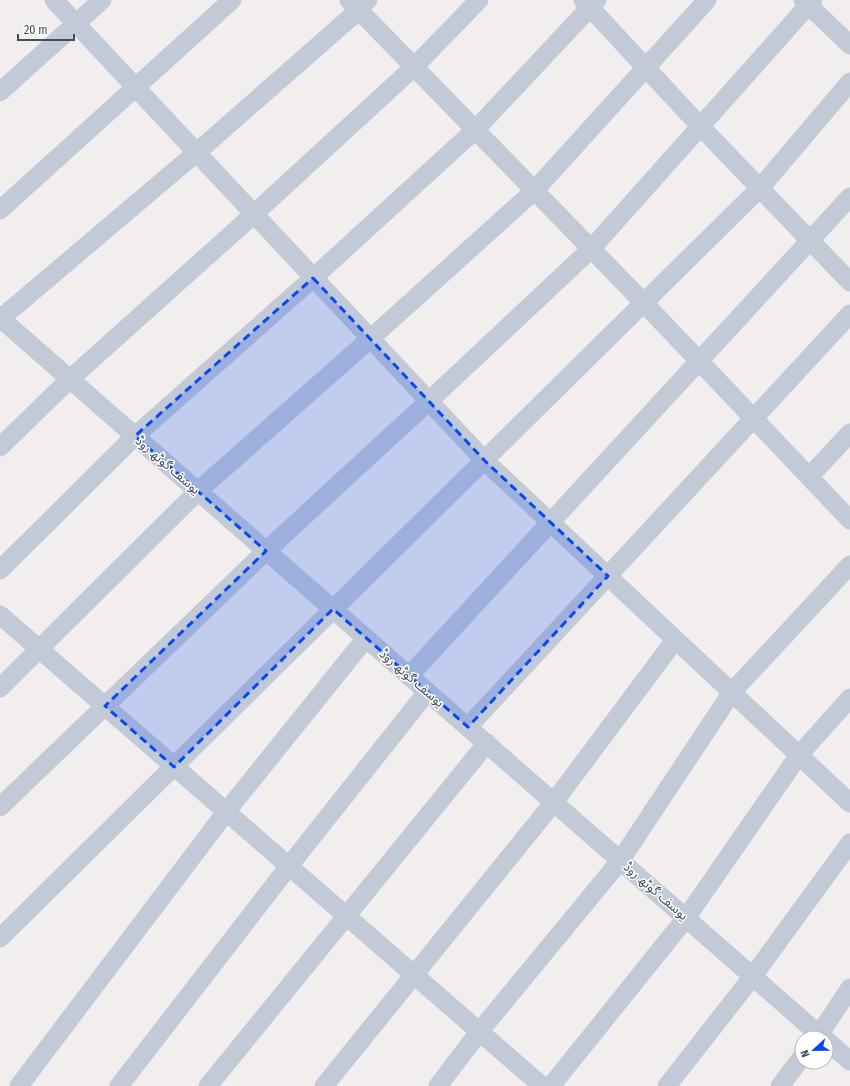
<svg xmlns="http://www.w3.org/2000/svg" width="850" height="1086" font-family="'Fira Sans Condensed','Noto Sans Arabic',sans-serif">
<rect width="100%" height="100%" fill="#f1eeed"/>
<g fill="none" stroke-linecap="round" stroke-linejoin="round">
<path stroke="#c2cad7" stroke-width="19" d="M54,0L485,461L850,803
M349,0L644,303L850,520
M583,0L700,126L850,282
M803,0L850,45
M0,92L102,0
M0,210L232,0
M0,318L823,1038
M0,319L196,153L359,10L368,0
M0,447L70,379L254,214L414,67L479,0
M809,477L850,433
M0,570L135,436L313,278L475,130L597,0
M0,615L542,1086
M409,676L850,197
M0,688L198,491L370,339L534,191L707,0
M468,727L850,314
M0,807L266,551L429,401L591,249L813,0
M0,938L760,188L850,82
M817,1038L850,988
M826,1040L850,1061
M19,1086L226,812L366,638
M119,1086L289,866L427,692
M208,1086L487,743
M324,1086L554,802L675,640
M438,1086L479,1032L620,861L732,692L850,565
M551,1086L686,918L799,755L850,698
M667,1086L753,976L850,843
M780,1086L802,1057"/>
</g>
<path fill="#0548f4" fill-opacity="0.2" stroke="#0548f4" stroke-width="3" stroke-dasharray="8 5" stroke-linejoin="round" d="M313,278L485,461L608,576L468,727L333,609L174,767L105,706L266,551L135,436Z"/>
<g text-anchor="middle" dominant-baseline="central" stroke-width="3" stroke-linejoin="round" paint-order="stroke">
<g font-size="13" fill="#444d5d" stroke="#fff">
<text transform="translate(168 465) rotate(41)">یوسف گوٹھ روڈ</text>
<text transform="translate(412 678) rotate(41)">یوسف گوٹھ روڈ</text>
<text transform="translate(656 891) rotate(41)">یوسف گوٹھ روڈ</text>
</g>
</g>
<g transform="translate(814 1050) rotate(248)"><circle r="19" fill="#ffffff" stroke="#b4b8be"/>
<path d="M0-3L7 15L0 10L-7 15Z" fill="#0548f4"/>
<text y="-6" font-size="11" font-weight="bold" text-anchor="middle" fill="#444d5d">N</text>
</g>
<path d="M18 34v6h56v-6" fill="none" stroke="#444d5d" stroke-width="2"/>
<text x="24" y="34" font-size="12" fill="#444d5d" stroke="#ffffff" stroke-width="3" paint-order="stroke">20 m</text>
</svg>
